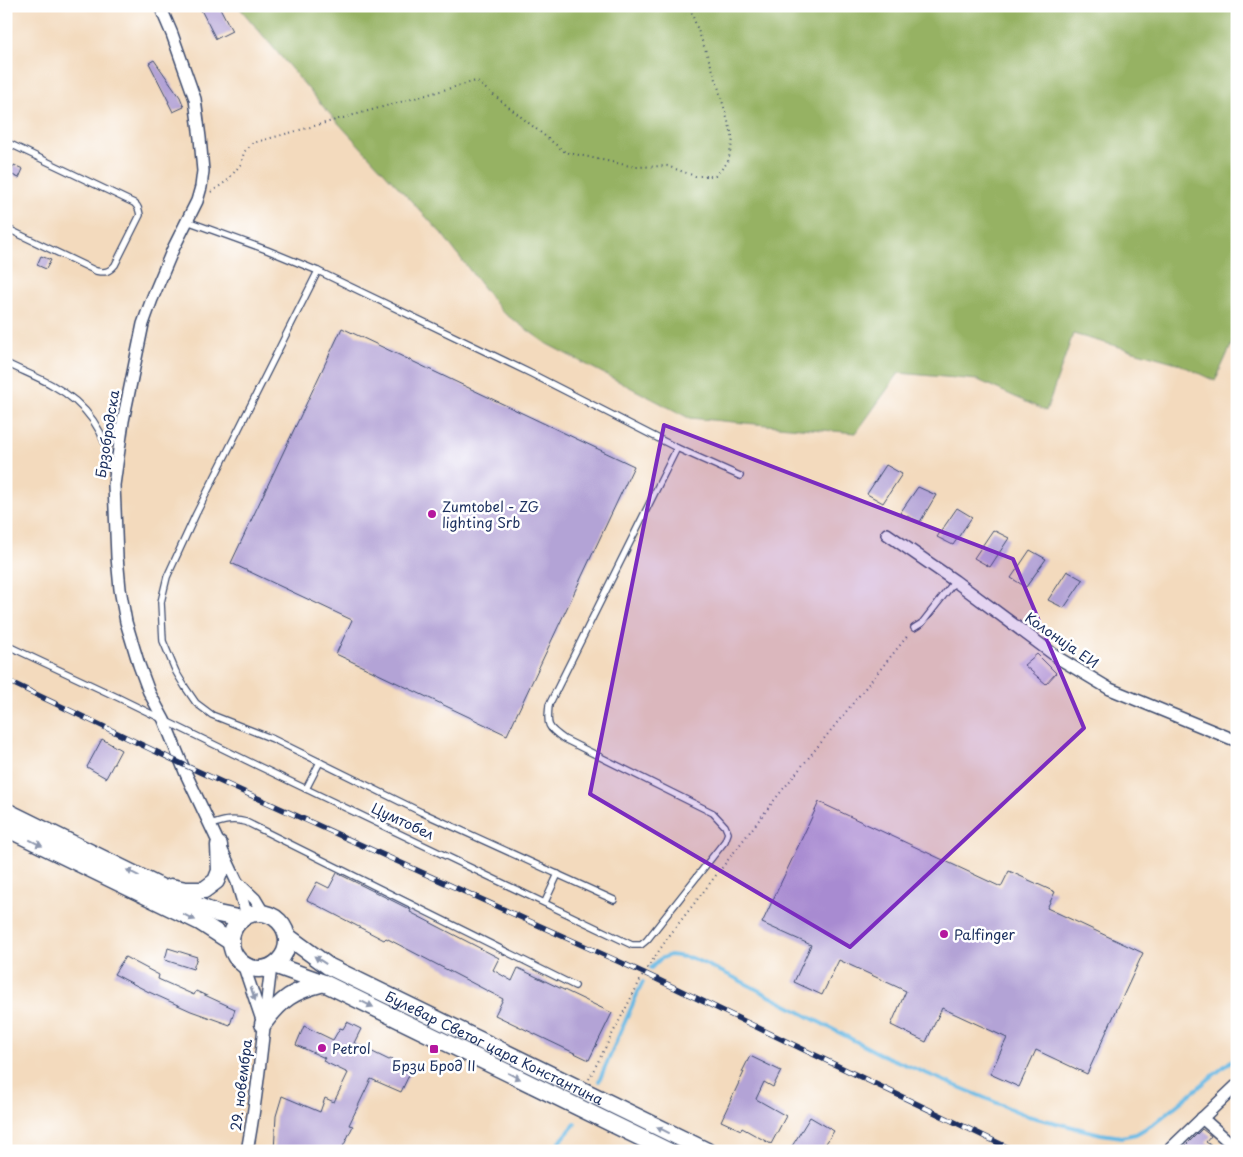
<svg xmlns="http://www.w3.org/2000/svg" width="1243" height="1157" viewBox="0 0 1243 1157" font-family="'Playpen Sans',sans-serif">
<style>
.forest{fill:#96b264;stroke:#587061}
.lines{fill:none;stroke-linecap:round;stroke-linejoin:round}
.stream{stroke:#69b9e4;stroke-width:4}
.building{fill:#b3a3d6}
.lane-casing{stroke:#3b496c;stroke-width:8}
.street-casing{stroke:#3b496c;stroke-width:14}
.secondary-casing{stroke:#3b496c;stroke-width:19}
.path{stroke:#3b496c;stroke-width:2;stroke-dasharray:1 4;stroke-linecap:butt}
.lane{stroke:#fff;stroke-width:5.5}
.street{stroke:#fff;stroke-width:11}
.secondary{stroke:#fff;stroke-width:16}
.rail-casing{stroke:#1b2f5e;stroke-width:5.5}
.rail{stroke:#fff;stroke-width:4;stroke-dasharray:11;stroke-linecap:butt}
.oneway{fill:#8d97ae}
.marked{fill:#7b2cbf;fill-opacity:0.2;stroke:#7b2cbf;stroke-width:4;stroke-linejoin:round}
.poi-dot{fill:#b5179e;stroke:#fff;stroke-width:2}
.labels{text-anchor:middle;dominant-baseline:central;stroke-width:5;stroke-linejoin:round;paint-order:stroke}
.street-label{font-size:14px;fill:#1b2f5e;stroke:#fff}
.poi-label{font-size:14px;fill:#1b2f5e;stroke:#fff;text-anchor:start}
</style>
<rect width="100%" height="100%" fill="#fff"/>
<filter id="ink" filterUnits="userSpaceOnUse"><feTurbulence type="fractalNoise" baseFrequency=".02" numOctaves="2"/><feDisplacementMap in="SourceGraphic" scale="10" xChannelSelector="R" yChannelSelector="G"/><feConvolveMatrix kernelMatrix="1 2 1 2 8 2 1 2 1" color-interpolation-filters="sRGB"/></filter>
<filter id="wash" filterUnits="userSpaceOnUse"><feTurbulence type="fractalNoise" baseFrequency=".0096" numOctaves="4" result="noise"/><feDisplacementMap in="SourceGraphic" scale="20" xChannelSelector="R" yChannelSelector="G"/><feGaussianBlur stdDeviation="1.12" result="paint"/><feColorMatrix in="noise" values="0 0 0 0 0 0 0 0 0 0 0 0 0 0 0 0 0 1.4 0 .05"/><feComposite in="paint" operator="in"/></filter>
<g filter="url(#wash)">
<rect width="100%" height="100%" fill="#f3dabd"/>
<polygon class="forest" points="238,6 1237,6 1237,337 1235,337 1215,381 1177,363 1073,334 1046,411 978,380 899,373 856,433 689,418 547,344 501,311 442,234 327,111"/>
<g class="lines">
<g class="stream">
<polyline points="651,968 660,959 670,955 692,958 733,977 880,1054 1028,1116 1101,1134 1122,1137 1136,1134 1155,1123 1237,1056"/>
<polyline points="599,1081 639,990 643,982"/>
<polyline points="552,1151 575,1124"/>
</g>
</g>
<g id="blocks">
<g class="building">
<polygon points="199,6 219,6 232,31 216,39"/>
<polygon points="154,60 180,97 184,107 173,112 168,102 169,102 149,63"/>
<polygon points="14,165 23,169 19,178 10,174"/>
<polygon points="41,256 51,260 46,269 37,265"/>
<polygon points="342,328 634,466 507,735 336,654 352,620 231,563"/>
<polygon points="886,465 902,474 883,503 867,494"/>
<polygon points="918,487 936,495 920,522 900,513"/>
<polygon points="957,508 972,517 953,545 937,537"/>
<polygon points="993,530 1009,538 990,567 974,558"/>
<polygon points="1030,550 1046,559 1026,587 1011,578"/>
<polygon points="1067,571 1083,580 1064,608 1048,600"/>
<polygon points="1037,654 1056,673 1046,684 1024,665"/>
<polygon points="102,739 121,750 106,778 87,767"/>
<polygon points="819,802 1001,887 1009,871 1055,892 1047,908 1143,953 1087,1074 1036,1050 1019,1087 990,1074 1007,1038 942,1008 926,1042 891,1025 906,991 839,960 822,995 794,982 811,945 762,923"/>
<polygon points="337,873 411,910 410,912 499,958 493,970 512,981 518,968 612,1013 589,1060 495,1015 503,999 386,938 384,940 307,900 317,882 329,888"/>
<polygon points="168,948 197,957 193,969 165,960"/>
<polygon points="125,957 159,975 158,979 194,995 196,991 235,1009 230,1025 191,1011 149,992 114,974"/>
<polygon points="347,1022 361,1029 354,1043 389,1060 390,1059 412,1069 401,1092 371,1079 349,1125 353,1126 341,1151 274,1151 276,1116 282,1096 320,1112 325,1098 334,1102 348,1073 323,1061 325,1058 296,1045 304,1026 333,1040 340,1028 343,1029"/>
<polygon points="750,1056 781,1071 773,1087 764,1082 756,1099 786,1116 771,1144 742,1128 741,1130 721,1121 744,1072 742,1072"/>
<polygon points="810,1117 834,1131 821,1151 789,1151"/>
<polygon points="1202,1129 1211,1136 1206,1142 1219,1151 1180,1151"/>
</g>
</g>
</g>
<g filter="url(#ink)">
<use href="#blocks" fill-opacity="0" stroke="#3b496c" stroke-width="1"/>
<g class="lines">
<g class="lane-casing">
<g id="lane">
<path d="M6 142 134 203C138 206 139 209 140 215L115 265C109 272 105 273 96 271L6 228"/>
<polyline points="187,221 267,250 318,271 532,374 677,448 740,476"/>
<polyline points="318,271 196,514 167,577 161,602 163,641 176,672 185,687 196,703 212,715 273,739 421,812 614,900"/>
<path d="M6 363C22 371 38 377 52 385 87 404 107 433 112 471"/>
<polyline points="914,628 922,623 955,581"/>
<path d="M6 645 119 698 256 765 632 945H641L647 940 725 841 728 833 725 826 713 813 564 739C547 727 547 726 549 705L677 448"/>
<polyline points="306,789 320,762"/>
<path d="M210 825C223 821 233 818 246 822L575 986"/>
<polyline points="545,902 558,874"/>
</g>
</g>
<g class="street-casing">
<g id="street">
<polyline points="160,6 172,34 195,99 200,138 203,171 201,187 197,201 173,249 152,299 143,324 123,421 114,485 117,557 120,589 126,622 139,665 149,692 164,720 186,774 237,882 247,916"/>
<polyline points="887,534 955,581 1060,659 1110,689 1237,741"/>
<polyline points="238,883 255,899 264,914"/>
<polyline points="243,964 262,1020"/>
<polyline points="1202,1118 1237,1149"/>
<path d="M247 1151C259 1090 263 1028 271 967"/>
<polyline points="1168,1151 1237,1085"/>
</g>
</g>
<g class="secondary-casing">
<g id="secondary">
<polyline points="6,811 203,908 218,914 242,919"/>
<polyline points="6,828 200,922 231,942"/>
<polyline points="171,887 186,890 204,890 216,881 220,871 219,845"/>
<circle cx="259" cy="941" r="28"/>
<path id="s1" d="M287 936 328 966 707 1151"/>
<polyline points="274,965 324,983 668,1151"/>
<path d="M263 1024C282 998 293 991 324 983"/>
</g>
</g>
<g class="path">
<polyline points="211,192 227,181 241,164 244,152 253,143 476,81 565,152 635,167 667,166 695,176 715,176 728,162 733,139 715,76 689,6"/>
<polyline points="589,1079 644,973 669,936 776,798 909,634"/>
</g>
<use href="#lane" class="lane"/>
<use href="#street" class="street"/>
<use href="#secondary" class="secondary"/>
<g class="rail-casing">
<polyline id="rail" points="6,680 182,764 644,973 1015,1151"/>
</g>
<use href="#rail" class="rail"/>
</g>
<defs><path id="oneway-solid" d="M-6-.8H1V-3.2L6.5 0L1 3.2V.8H-6Z" transform="scale(1.25)"/></defs>
<g class="oneway">
<use href="#oneway-solid" transform="translate(36 843) rotate(26)"/>
<use href="#oneway-solid" transform="translate(133 873) rotate(-154)"/>
<use href="#oneway-solid" transform="translate(189 917) rotate(26)"/>
<use href="#oneway-solid" transform="translate(320 960) rotate(-146)"/>
<use href="#oneway-solid" transform="translate(253 994) rotate(71)"/>
<use href="#oneway-solid" transform="translate(367 1004) rotate(26)"/>
<use href="#oneway-solid" transform="translate(514 1076) rotate(26)"/>
<use href="#oneway-solid" transform="translate(663 1130) rotate(-154)"/>
</g>
</g>
<path class="marked" d="M664 425 1013 559 1084 728 850 947 590 794Z"/>
<g class="poi-dot">
<circle cx="432" cy="514" r="5"/>
<circle cx="944" cy="934" r="5"/>
<circle cx="322" cy="1048" r="5"/>
<rect x="429" y="1044" width="10" height="10" rx="2.5"/>
</g>
<g class="labels">
<g class="street-label">
<text transform="translate(107 434) rotate(-81)">Брзобродска</text>
<text transform="translate(1062 640) rotate(35)">Колонија ЕИ</text>
<text transform="translate(403 821) rotate(25)">Цумтобел</text>
<text stroke="none"><textPath href="#s1" startOffset="236">Булевар Светог цара Константина</textPath></text>
<text transform="translate(241 1085) rotate(-83)">29. новембра</text>
</g>
<g class="poi-label">
<text x="442" y="506">Zumtobel - ZG<tspan x="442" dy="16">lighting Srb</tspan></text>
<text x="954" y="934">Palfinger</text>
<text x="332" y="1048">Petrol</text>
<text x="434" y="1065" text-anchor="middle">Брзи Брод II</text>
</g>
</g>
<rect width="1243" height="1157" fill="none" stroke="#fff" stroke-width="25"/>
</svg>
